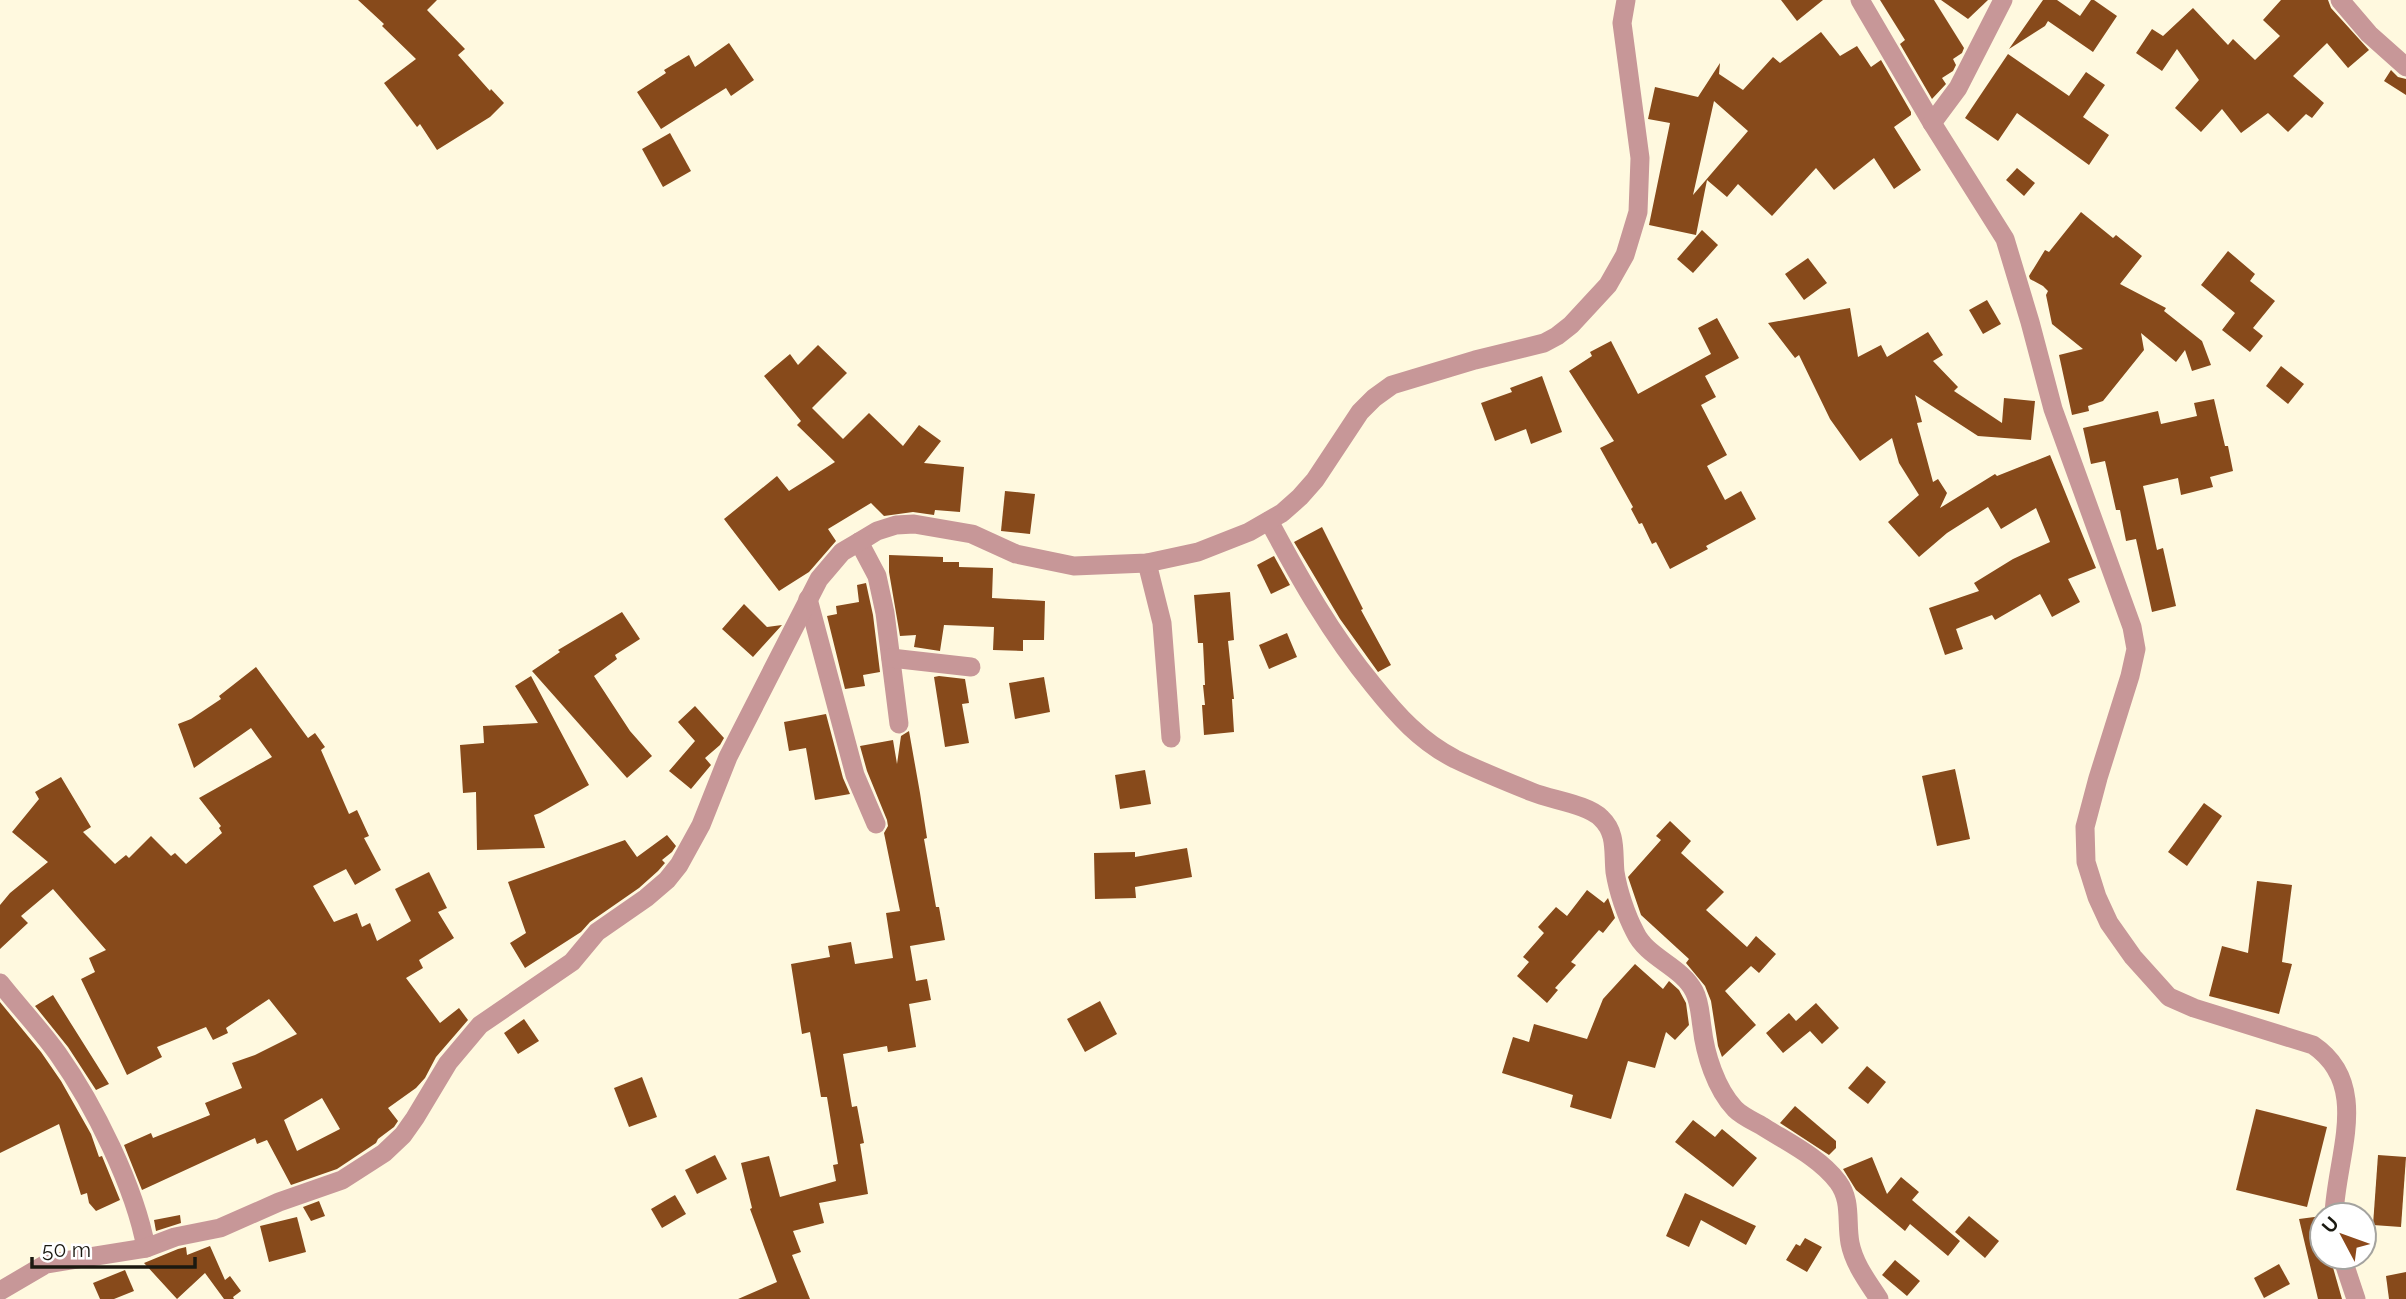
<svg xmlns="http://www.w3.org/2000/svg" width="2406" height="1299" viewBox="0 0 2406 1299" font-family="Raleway,sans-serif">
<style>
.building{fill:#874a1b;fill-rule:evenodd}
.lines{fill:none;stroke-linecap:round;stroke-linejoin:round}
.minor{stroke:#c79798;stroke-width:19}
</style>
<rect width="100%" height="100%" fill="#fff9df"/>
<g class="building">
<polygon points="358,0 437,0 427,10 465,49 458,55 490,91 491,89 504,103 490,117 437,150 420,124 417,127 384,83 416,59 382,26 384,24"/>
<polygon points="1781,0 1823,0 1797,21"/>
<polygon points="1880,0 1934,0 1964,48 1962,53 1953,59 1956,65 1953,71 1942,78 1946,84 1932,99 1900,44 1905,40"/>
<polygon points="1941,0 1988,0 1968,19"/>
<polygon points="2043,0 2057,0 2080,16 2091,0 2094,0 2117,16 2093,52 2048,21 2045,26 2009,49"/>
<polygon points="2281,0 2328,0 2331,8 2369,50 2348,68 2327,43 2293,76 2324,103 2312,118 2306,114 2288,132 2268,113 2241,133 2222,109 2201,132 2175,108 2199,80 2177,49 2162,71 2136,53 2152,29 2163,36 2193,8 2228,45 2233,39 2255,60 2280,36 2263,20"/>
<path d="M1821 32 1840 56 1857 46 1871 67 1881 60 1911 112V115L1894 127 1921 170 1894 189 1874 158 1834 190 1816 168 1772 216 1738 184 1727 197 1707 180 1696 235 1649 225 1670 123 1648 119 1655 87 1698 97 1720 63 1719 74 1743 90 1773 57 1780 63ZM1714 101 1748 131 1693 195Z"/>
<polygon points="729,43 754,80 731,96 726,88 661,129 637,92 666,73 664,70 689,55 695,67"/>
<polygon points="2008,54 2069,96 2086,72 2105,85 2083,117 2109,135 2089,165 2017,113 1998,141 1965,118"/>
<polygon points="2391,70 2398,77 2406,79 2406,95 2384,81"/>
<polygon points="670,133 691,171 663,187 642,149"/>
<polygon points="2017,168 2035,183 2024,196 2006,180"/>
<polygon points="2081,212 2113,238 2116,235 2142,256 2120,284 2166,308 2164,311 2202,341 2211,365 2192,371 2185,350 2176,362 2141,333 2144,350 2103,401 2088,406 2089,411 2072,415 2059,355 2083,349 2052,324 2046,295 2048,291 2043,286 2030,279 2029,276 2045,250 2049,252"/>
<polygon points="1702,230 1718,245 1693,273 1677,259"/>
<polygon points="2228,251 2255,274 2250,281 2275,301 2253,328 2263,336 2250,352 2222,330 2235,313 2201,285"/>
<polygon points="1808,258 1827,283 1804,300 1785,274"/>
<polygon points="1987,300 2001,324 1983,334 1969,310"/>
<polygon points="1850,308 1858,357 1881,345 1887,357 1928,332 1943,355 1933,361 1958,387 1954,391 2002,423 2004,398 2035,401 2031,440 1978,436 1915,395 1922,422 1917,423 1933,482 1938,479 1947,493 1940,508 1995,474 1997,476 2050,455 2096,568 2068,579 2080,602 2052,617 2040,594 1995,620 1992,615 1956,629 1963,649 1945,655 1929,608 1979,591 1974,583 2013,559 2050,542 2036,508 2001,529 1988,507 1947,533 1919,557 1888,522 1919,495 1899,463 1892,438 1860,461 1830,419 1799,355 1795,358 1768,323"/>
<polygon points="1717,318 1739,358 1705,376 1716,397 1701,405 1727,455 1707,466 1725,500 1741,491 1756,519 1706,546 1708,549 1670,569 1656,542 1652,544 1642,523 1639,524 1631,509 1633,507 1600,448 1614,441 1569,371 1592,356 1590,352 1611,341 1638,394 1711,354 1698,328"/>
<polygon points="818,345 847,373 812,408 843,439 869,413 903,446 919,425 941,441 924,463 964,467 960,512 935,510 934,515 913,512 884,516 871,503 828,529 836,541 809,572 779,591 724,519 777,476 789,491 835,462 797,425 801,421 764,376 790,354 798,365"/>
<polygon points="2281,366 2304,384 2288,404 2266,386"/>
<polygon points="1542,376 1562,432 1531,444 1526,429 1495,441 1481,403 1512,392 1510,388"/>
<polygon points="2214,399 2225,446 2228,446 2233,471 2210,477 2213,487 2181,495 2178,478 2143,486 2157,550 2163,548 2176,606 2152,612 2136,539 2126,541 2120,510 2116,510 2105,461 2091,464 2083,428 2158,411 2161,424 2197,416 2194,403"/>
<polygon points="1005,491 1035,494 1030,534 1001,531"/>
<polygon points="1322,527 1363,609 1361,610 1391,665 1378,672 1340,619 1294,542"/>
<polygon points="889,555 943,557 943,562 959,562 959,567 993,568 992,598 1045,601 1044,640 1023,640 1023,651 993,650 994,627 944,625 940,651 914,647 916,635 900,636 889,572"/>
<polygon points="1274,556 1290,585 1271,594 1257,565"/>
<polygon points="866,583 873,615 880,672 863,675 865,686 845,689 827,616 837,614 836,606 859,602 857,585"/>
<polygon points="1230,592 1234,640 1228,641 1234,699 1232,699 1234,732 1204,735 1202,705 1205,705 1203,685 1205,685 1203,643 1198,643 1194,595"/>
<polygon points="744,604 767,627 782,625 753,657 722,629"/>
<polygon points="622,612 640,639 615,655 617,659 594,676 630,731 652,756 627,778 532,671 560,652 558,650"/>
<polygon points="1287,633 1297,657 1269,669 1259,645"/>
<path d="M256 667 308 738 315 733 325 747 321 750 349 814 357 810 369 836 364 838 381 870 355 885 346 869 313 886 334 922 357 913 362 927 370 923 377 941 411 921 395 889 429 872 447 908 438 912 454 938 419 960 423 968 406 978 440 1023 459 1008 468 1020 436 1057 425 1078 416 1088 388 1108 398 1121 394 1127 378 1139 376 1143 337 1169 291 1185 267 1140 257 1144 255 1138 142 1190 124 1145 151 1133 153 1138 210 1115 205 1103 242 1088 232 1063 255 1055 297 1034 269 999 226 1028 228 1033 213 1040 206 1027 157 1047 162 1057 127 1075 81 979 95 972 89 958 106 950 53 889 21 916 28 923 0 949V905L10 893 48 862 12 832 39 799 35 792 61 777 91 827 83 832 115 864 126 855 129 858 151 836 171 856 175 853 186 864 222 833 219 828 221 826 199 798 272 757 251 728 194 768 178 724 191 719 221 699 219 696ZM322 1098 340 1129 297 1151 284 1120Z"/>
<polygon points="531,676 589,785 540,813 534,815 545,848 477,850 476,792 463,793 460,745 484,743 483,726 538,723 515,686"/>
<polygon points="939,676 965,679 969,703 962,704 969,743 945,747 934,677"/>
<polygon points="1044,677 1050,712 1015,719 1009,683"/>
<polygon points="695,706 724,738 720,745 705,758 711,765 691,789 669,771 695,741 678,722"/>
<polygon points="826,714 843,778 850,794 815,800 806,748 789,751 784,722"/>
<polygon points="909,731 920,793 927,838 924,839 936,907 939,907 945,940 910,946 916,981 927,979 931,1000 909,1004 916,1047 888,1052 887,1046 843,1054 852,1107 857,1106 864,1143 860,1144 868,1194 819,1203 824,1223 793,1231 801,1252 792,1255 810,1299 738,1299 777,1282 750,1209 752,1208 741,1163 769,1156 780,1197 836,1181 833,1165 838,1164 827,1097 821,1097 810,1032 802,1034 791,964 830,957 828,946 851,942 855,964 893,958 886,913 900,911 884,833 888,826 887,820 867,771 860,746 893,740 897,764 901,736"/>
<polygon points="1955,769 1970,839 1937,846 1922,776"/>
<polygon points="1145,770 1151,804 1120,809 1115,775"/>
<polygon points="2204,803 2222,816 2187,866 2168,852"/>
<polygon points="1670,821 1691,841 1681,853 1724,892 1706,910 1747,947 1756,936 1776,954 1759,973 1751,966 1725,991 1756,1025 1722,1057 1718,1046 1711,1001 1705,986 1686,963 1689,959 1641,915 1628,877 1661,840 1656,836"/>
<polygon points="667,835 676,846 672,852 662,860 665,863 658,871 639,888 590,922 581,932 525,968 510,943 526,933 508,882 625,840 637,857"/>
<polygon points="1187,848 1192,877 1135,887 1136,898 1095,899 1094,853 1135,852 1135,857"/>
<polygon points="2257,881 2292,885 2282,962 2292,964 2279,1014 2209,996 2222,946 2248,953"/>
<polygon points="1587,890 1604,903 1608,898 1615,918 1603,933 1599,930 1571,962 1576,965 1555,988 1558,990 1547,1003 1517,976 1529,962 1523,957 1544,933 1538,927 1556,907 1567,916"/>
<polygon points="1635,964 1663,989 1669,981 1679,990 1686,1003 1689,1025 1675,1040 1666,1032 1655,1068 1628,1061 1611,1119 1570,1107 1573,1095 1502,1073 1513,1037 1529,1042 1534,1024 1587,1039 1603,999"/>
<polygon points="53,995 109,1084 96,1090 68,1047 35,1006"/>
<polygon points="1100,1001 1117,1034 1085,1052 1067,1019"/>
<polygon points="0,1002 41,1052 61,1081 91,1134 99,1157 102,1156 120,1200 96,1211 89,1203 87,1193 81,1195 59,1124 0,1153"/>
<polygon points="1816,1003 1839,1028 1822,1044 1810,1031 1783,1053 1766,1033 1789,1013 1796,1021"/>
<polygon points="524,1019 539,1041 518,1054 504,1033"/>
<polygon points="1867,1066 1886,1082 1868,1104 1848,1088"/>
<polygon points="642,1077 657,1117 629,1127 614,1088"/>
<polygon points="1795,1106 1836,1141 1836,1148 1829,1155 1780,1123"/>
<polygon points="2256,1109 2327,1127 2307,1207 2236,1190"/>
<polygon points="1693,1120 1715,1137 1722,1129 1757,1158 1733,1187 1675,1142"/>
<polygon points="715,1155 727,1179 697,1194 685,1170"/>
<polygon points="2378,1155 2406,1157 2401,1227 2373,1225"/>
<polygon points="1872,1157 1887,1194 1901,1177 1919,1192 1912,1200 1960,1241 1948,1256 1910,1224 1905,1231 1856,1190 1843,1169"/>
<polygon points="1685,1193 1756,1226 1746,1245 1701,1220 1689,1247 1666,1236"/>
<polygon points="675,1195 686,1214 662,1228 651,1209"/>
<polygon points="319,1201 325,1216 311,1221 303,1207"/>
<polygon points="180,1215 181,1223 156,1231 154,1220"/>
<polygon points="1969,1216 1999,1241 1985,1258 1955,1232"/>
<polygon points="2322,1216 2322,1257 2330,1257 2342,1299 2318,1299 2299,1219"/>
<polygon points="297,1217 306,1252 269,1262 260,1226"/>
<polygon points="1805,1238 1822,1247 1807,1272 1786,1260 1796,1244 1800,1246"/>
<polygon points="210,1246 225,1280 230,1276 241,1291 233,1297 234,1299 224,1299 205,1273 177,1299 144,1263 178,1249 186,1247 187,1255"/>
<polygon points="1895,1260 1920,1281 1907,1296 1882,1275"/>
<polygon points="2279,1264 2290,1284 2264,1298 2254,1278"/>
<polygon points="125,1270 134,1291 114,1299 100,1299 93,1283"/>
<polygon points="2406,1272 2406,1299 2389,1299 2386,1276"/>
</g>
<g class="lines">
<g class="minor">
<path d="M1860 0 1932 123 2005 239 2030 322 2053 409 2132 627 2136 649 2130 676 2098 778 2085 827 2086 862 2097 897 2109 923 2133 957 2169 997 2194 1008 2313 1045C2372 1085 2336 1156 2334 1215"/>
<polyline points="2340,0 2369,34 2406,67"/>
<polyline points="1932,123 1958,88 2003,0"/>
<path d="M1269 521C1300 579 1331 634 1373 685 1397 715 1420 741 1455 759 1480 771 1507 782 1532 792 1551 800 1587 804 1601 818 1617 833 1613 852 1615 872 1618 891 1626 915 1635 932 1647 958 1681 966 1694 991 1700 1002 1700 1015 1702 1027 1705 1054 1716 1089 1735 1109 1742 1116 1753 1121 1762 1126 1787 1142 1819 1157 1838 1182 1852 1201 1846 1221 1850 1243 1854 1264 1868 1282 1879 1299"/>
<polyline points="859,542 877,576 885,613 899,724"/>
<polyline points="1147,563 1162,623 1171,738"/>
<polyline points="808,599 855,775 876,824"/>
<polyline points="891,658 971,667"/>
<path d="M0 983C19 1007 40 1029 58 1054 94 1105 135 1187 146 1248"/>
<polyline points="2342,1257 2356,1299"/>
<polyline points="0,1291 46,1264 146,1248 175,1237 220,1228 279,1202 342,1180 384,1153 403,1135 415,1118 448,1063 480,1025 572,962 597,932 646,898 667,880 679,865 701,825 728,757 819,579 842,552 859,542 877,531 896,525 914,524 972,534 1016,554 1074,566 1147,563 1198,552 1249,532 1282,513 1300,497 1315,480 1360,412 1374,398 1392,385 1475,360 1544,343 1557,336 1571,325 1608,285 1625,255 1638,212 1640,158 1622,23 1626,0"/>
</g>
</g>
<g transform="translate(2343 1236) rotate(311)"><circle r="33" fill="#ffffff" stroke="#a4a39f" stroke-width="2"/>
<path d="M0-5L12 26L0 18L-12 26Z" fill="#8c491b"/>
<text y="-10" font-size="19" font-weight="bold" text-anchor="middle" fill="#1b1910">U</text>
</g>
<path d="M32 1257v10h163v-10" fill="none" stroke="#1b1910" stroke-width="3.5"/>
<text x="42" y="1257" font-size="21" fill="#1b1910" stroke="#ffffff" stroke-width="5" paint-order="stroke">50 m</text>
</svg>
